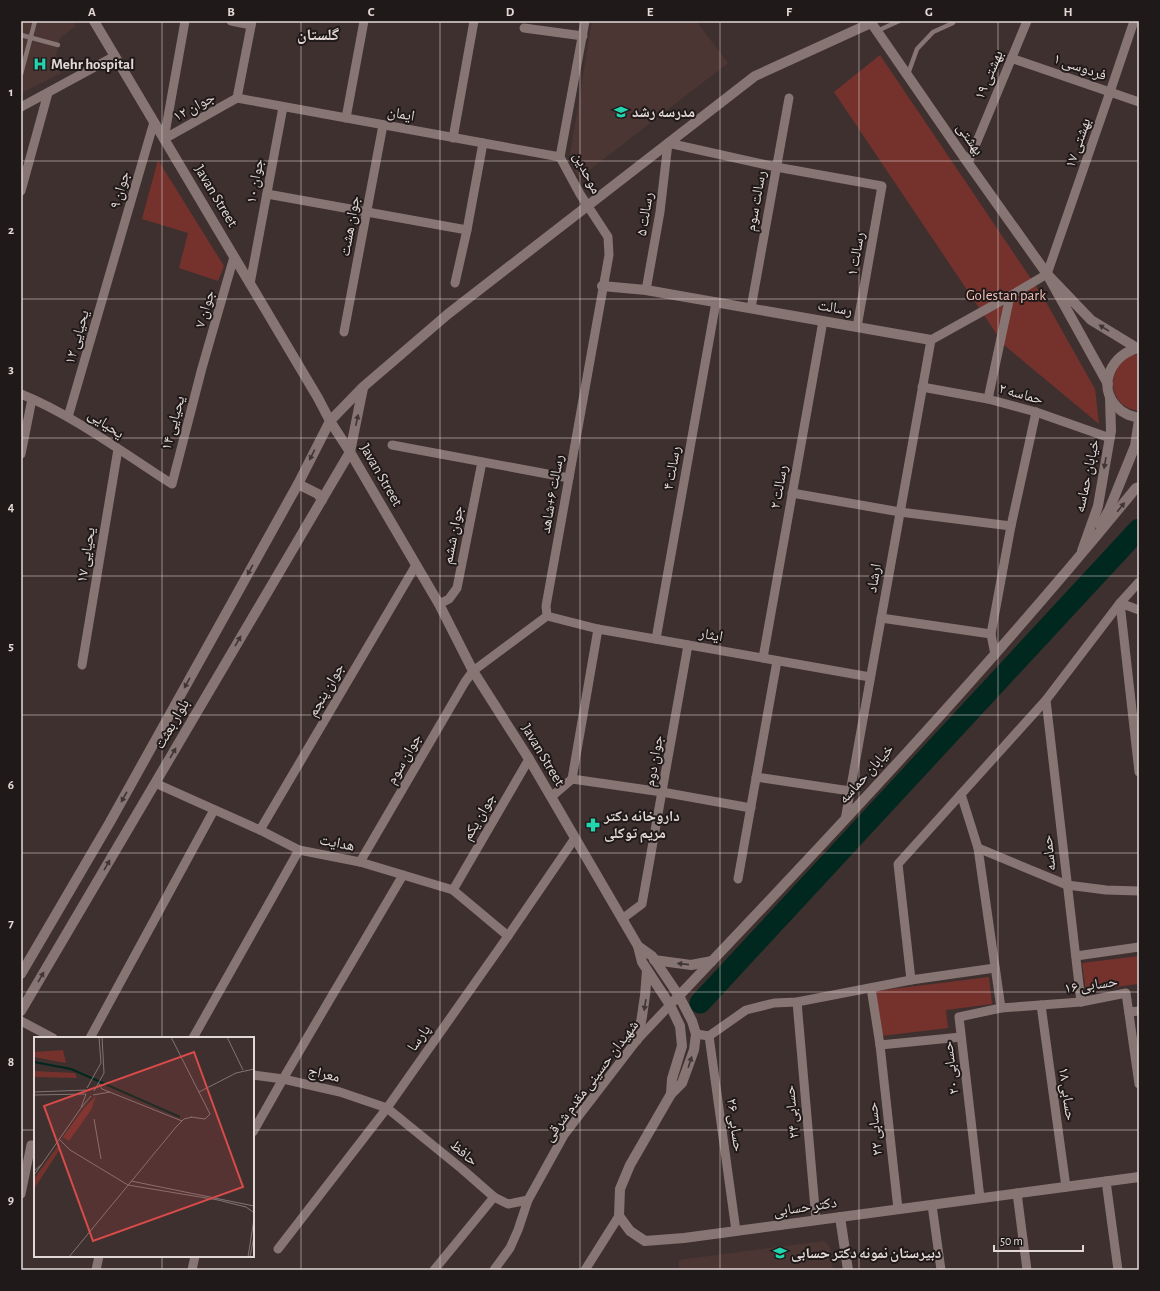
<svg xmlns="http://www.w3.org/2000/svg" width="1160" height="1291" viewBox="0 0 1160 1291" font-family="'Alegreya Sans','Noto Naskh Arabic',sans-serif">
<style>
.built{fill:#4c3634}
.green{fill:#75322d}
.lines{fill:none;stroke-linecap:round;stroke-linejoin:round}
.river{stroke:#01281f;stroke-width:21}
.lane{stroke:#867573;stroke-width:4.5}
.street{stroke:#867573;stroke-width:9}
.secondary{stroke:#867573;stroke-width:10}
.oneway{fill:#3f3534}
.grid{fill:none;stroke:#e2d9d7;stroke-width:1;stroke-opacity:0.55}
.labels{text-anchor:middle;dominant-baseline:central;stroke-width:4;stroke-linejoin:round;paint-order:stroke}
.poi-label{font-size:15px;font-weight:bold;fill:#e2d9d7;stroke:#201919;text-anchor:start}
.street-label{font-size:15px;fill:#e2d9d7;stroke:#201919}
.park-label{font-size:15px;fill:#f4c2bb;stroke:#201919}
.neighbourhood-label{font-size:16px;font-weight:bold;fill:#e2d9d7;stroke:#201919}
.inset-river{fill:none;stroke:#01281f;stroke-width:2}
.inset-road{fill:none;stroke:#807472;stroke-width:1}
.view{fill:#d84b4b;fill-opacity:0.15;stroke:#d84b4b;stroke-width:2}
.inset-edge{fill:none;stroke:#e2d9d7;stroke-width:2}
.neatline{fill:none;stroke:#e2d9d7;stroke-width:1.5}
.grid-label{font-size:13px;text-anchor:middle;font-weight:bold;fill:#e2d9d7}
</style>
<rect width="100%" height="100%" fill="#3e302e"/>
<g class="built">
<polygon points="21,21 73,21 76,26 60,38 56,55 61,73 21,93"/>
<polygon points="592,21 696,21 728,63 579,178 569,161"/>
<polygon points="824,1241 830,1247 833,1270 679,1270 679,1260"/>
</g>
<g class="green">
<polygon points="880,55 1042,295 1095,389 1099,424 1004,345 834,92"/>
<polygon points="158,160 224,266 218,281 179,268 188,233 142,219"/>
<path d="M1139 354V411C1133 410 1127 408 1122 404 1107 390 1112 365 1130 356 1132 355 1136 355 1139 354Z"/>
<polygon points="1139,956 1139,993 1138,984 1086,991 1082,963"/>
<polygon points="989,977 992,1004 946,1010 948,1028 881,1036 876,991"/>
</g>
<g class="lines">
<polyline class="river" points="700,1003 1139,529"/>
<g class="lane">
<polyline points="877,31 899,21"/>
<polyline points="21,35 58,45"/>
<polyline points="21,74 35,21"/>
<polyline points="908,74 917,49 933,32 953,23 952,21"/>
</g>
<g class="street">
<polyline points="231,21 251,25"/>
<polyline points="524,28 583,36"/>
<polyline points="1011,58 1139,102"/>
<polyline points="237,98 560,157"/>
<polyline points="237,98 252,21"/>
<polyline points="21,107 115,56"/>
<polyline points="346,118 364,21"/>
<polyline points="453,138 474,21"/>
<polyline points="164,139 185,21"/>
<polyline points="164,139 237,98"/>
<polyline points="968,163 1027,21"/>
<polyline points="21,191 48,93"/>
<polyline points="267,194 467,230"/>
<polyline points="455,283 467,230 483,143"/>
<polyline points="250,284 283,107"/>
<polyline points="646,290 660,212 668,143 776,167 882,186 857,327"/>
<polyline points="751,308 789,98"/>
<polyline points="344,332 383,125"/>
<polyline points="922,387 988,399 1036,412 1110,438"/>
<path d="M21 394C75 416 123 453 172 484L202 368 234 257"/>
<polyline points="988,399 1010,296"/>
<polyline points="68,417 154,122"/>
<polyline points="392,445 569,478"/>
<polyline points="21,454 32,399"/>
<polyline points="792,493 900,512 1011,526"/>
<polyline points="439,604 449,599 457,588 482,462"/>
<polyline points="1139,610 1120,603 1139,772"/>
<polyline points="547,616 598,629 870,677"/>
<polyline points="881,618 991,634"/>
<polyline points="656,639 716,302"/>
<polyline points="995,655 991,634 1011,526 1036,412"/>
<polyline points="763,658 823,321"/>
<polyline points="82,665 118,449"/>
<polyline points="1046,700 1081,1002"/>
<polyline points="756,777 850,791"/>
<polyline points="572,779 662,792 751,808"/>
<polyline points="572,779 598,629"/>
<polyline points="155,783 260,830 299,850 360,862 453,890 508,936"/>
<polyline points="961,794 978,848 1067,885 1106,890 1139,891"/>
<polyline points="551,797 572,779"/>
<polyline points="845,820 931,340 1010,296 1047,274 1110,92 1134,21"/>
<polyline points="260,830 416,565"/>
<polyline points="978,848 1001,1008"/>
<polyline points="360,862 465,682 473,671 547,616 546,606 609,255 608,237 580,194 560,157 585,21"/>
<polyline points="738,879 777,661"/>
<polyline points="453,890 529,759"/>
<polyline points="622,919 642,904 688,645"/>
<polyline points="1076,956 1139,947"/>
<polyline points="911,980 898,864 1046,700 1120,603 1139,582"/>
<polyline points="871,988 880,1045 898,1209"/>
<polyline points="797,1002 816,1220"/>
<polyline points="1041,1005 1066,1187"/>
<polyline points="1129,1012 1139,1011"/>
<polyline points="21,1021 53,1038"/>
<polyline points="696,1034 709,1036 736,1231"/>
<polyline points="709,1036 746,1010 774,1003 797,1002 911,980 995,968"/>
<polyline points="90,1038 214,810"/>
<polyline points="193,1038 299,850"/>
<polyline points="880,1045 961,1037"/>
<polyline points="253,1075 283,1079 340,1092 387,1108 462,1169 494,1197 508,1204 528,1200"/>
<polyline points="253,1132 283,1079 403,875"/>
<polyline points="1106,1181 1118,1270"/>
<polyline points="1017,1193 1027,1270"/>
<polyline points="21,1194 31,1145 35,1145"/>
<polyline points="980,1198 959,1017 1001,1008 1081,1002 1126,993 1139,1084"/>
<polyline points="932,1205 941,1270"/>
<polyline points="278,1249 387,1108 508,936 575,838"/>
<polyline points="96,1270 99,1256"/>
<polyline points="192,1270 195,1256"/>
<polyline points="434,1270 494,1197"/>
<polyline points="494,1270 510,1248 518,1230 528,1200 564,1135 637,1040 670,1005"/>
<polyline points="585,1270 619,1216"/>
</g>
<g class="secondary">
<polyline points="94,21 318,398 330,421 350,452 439,604 473,671 529,759 638,946 642,962 670,1005 680,1026 682,1046 672,1079 671,1094"/>
<polyline points="870,21 968,163 1047,274"/>
<polyline points="602,286 646,290 931,340"/>
<path d="M1139 348C1112 353 1096 386 1117 407 1123 414 1131 416 1139 418"/>
<polyline points="1108,384 1047,274 1091,320 1137,348"/>
<polyline points="298,484 318,494 322,500"/>
<polyline points="1100,525 1109,510 1135,446 1139,420"/>
<polyline points="1082,551 1098,506 1111,431 1110,397"/>
<polyline points="638,946 652,956 679,996 692,1021 696,1034 694,1050 682,1083 671,1094 630,1165 620,1189 619,1216 630,1231 645,1241 684,1238 1139,1177"/>
<polyline points="654,960 691,965 712,961"/>
<polyline points="21,974 110,822 298,484 330,421 363,387 448,314 755,76 871,23"/>
<path d="M675 1000C833 834 991 666 1136 488L1139 487"/>
<polyline points="21,1011 350,452 363,388"/>
<path d="M637 1040C643 1016 646 995 647 970"/>
<polyline points="840,1217 848,1270"/>
</g>
</g>
<defs><path id="oneway-solid" d="M-6-.8H1V-3.2L6.5 0L1 3.2V.8H-6Z"/></defs>
<g class="oneway">
<use href="#oneway-solid" transform="translate(1104 328) rotate(-148)"/>
<use href="#oneway-solid" transform="translate(357 420) rotate(-78)"/>
<use href="#oneway-solid" transform="translate(312 455) rotate(117)"/>
<use href="#oneway-solid" transform="translate(1105 463) rotate(100)"/>
<use href="#oneway-solid" transform="translate(1121 507) rotate(-51)"/>
<use href="#oneway-solid" transform="translate(250 570) rotate(119)"/>
<use href="#oneway-solid" transform="translate(238 641) rotate(-60)"/>
<use href="#oneway-solid" transform="translate(187 683) rotate(119)"/>
<use href="#oneway-solid" transform="translate(173 753) rotate(-60)"/>
<use href="#oneway-solid" transform="translate(124 797) rotate(119)"/>
<use href="#oneway-solid" transform="translate(107 865) rotate(-60)"/>
<use href="#oneway-solid" transform="translate(683 964) rotate(-174)"/>
<use href="#oneway-solid" transform="translate(41 977) rotate(-60)"/>
<use href="#oneway-solid" transform="translate(645 1005) rotate(99)"/>
<use href="#oneway-solid" transform="translate(690 1062) rotate(-72)"/>
</g>
<path class="grid" d="M162 21V1038M301 21V1270M440 21V1270M580 21V1270M720 21V1270M859 21V1270M998 21V1270M21 161H1139M21 299H1139M21 438H1139M21 576H1139M21 715H1139M21 853H1139M21 992H1139M21 1130H35M253 1130H1139M162 1256V1270"/>
<defs>
<g id="hospital-bare" transform="scale(1.08)"><path d="M-5-5h3v3.5h4V-5h3V5h-3V1.5h-4V5h-3Z" fill="#23d5af" stroke="#201919" stroke-width="2.5" paint-order="stroke"/></g>
<g id="school-bare" transform="scale(1.08)"><path d="M0-5L7-2L0 1L-7-2ZM-4 1L0 2.5L4 1V4Q0 6-4 4Z" fill="#23d5af" stroke="#201919" stroke-width="2.5" paint-order="stroke"/></g>
<g id="pharmacy-bare" transform="scale(1.08)"><path d="M-2-6h4v4h4v4h-4v4h-4v-4h-4v-4h4Z" fill="#23d5af" stroke="#201919" stroke-width="2.5" paint-order="stroke"/></g>
</defs>
<g fill-rule="evenodd">
<use href="#hospital-bare" x="40" y="64"/>
<use href="#school-bare" x="621" y="112"/>
<use href="#pharmacy-bare" x="593" y="825"/>
<use href="#school-bare" x="780" y="1253"/>
</g>
<g class="labels">
<g class="poi-label">
<text x="51" y="64">Mehr hospital</text>
<text x="632" y="112">مدرسه رشد</text>
<text x="604" y="816">داروخانه دکتر<tspan x="604" dy="17">مریم توکلی</tspan></text>
<text x="791" y="1253">دبیرستان نمونه دکتر حسابی</text>
</g>
<g class="street-label">
<text transform="translate(1080 67) rotate(19)">فردوسی ۱</text>
<text transform="translate(989 75) rotate(-67)">بهشتی ۱۹</text>
<text transform="translate(194 107) rotate(-29)">جوان ۱۲</text>
<text transform="translate(401 114) rotate(10)">ایمان</text>
<text transform="translate(970 139) rotate(55)">بهشتی</text>
<text transform="translate(1078 143) rotate(-71)">بهشتی ۱۷</text>
<text transform="translate(587 173) rotate(63)">موحدین</text>
<text transform="translate(255 181) rotate(-80)">جوان ۱۰</text>
<text transform="translate(120 190) rotate(-74)">جوان ۹</text>
<text transform="translate(216 196) rotate(59)">Javan Street</text>
<text transform="translate(756 201) rotate(-80)">رسالت سوم</text>
<text transform="translate(645 214) rotate(-81)">رسالت ۵</text>
<text transform="translate(350 226) rotate(-80)">جوان هشت</text>
<text transform="translate(856 254) rotate(-80)">رسالت ۱</text>
<text transform="translate(835 308) rotate(10)">رسالت</text>
<text transform="translate(205 309) rotate(-74)">جوان ۷</text>
<text transform="translate(77 337) rotate(-74)">یحیایی ۱۲</text>
<text transform="translate(1021 394) rotate(15)">حماسه ۲</text>
<text transform="translate(173 423) rotate(-75)">یحیایی ۱۴</text>
<text transform="translate(106 424) rotate(34)">یحیایی</text>
<text transform="translate(672 468) rotate(-80)">رسالت ۴</text>
<text transform="translate(381 475) rotate(60)">Javan Street</text>
<text transform="translate(1087 476) rotate(-78)">خیابان حماسه</text>
<text transform="translate(779 487) rotate(-80)">رسالت ۲</text>
<text transform="translate(552 494) rotate(-80)">رسالت ۶+شاهد</text>
<text transform="translate(453 535) rotate(-79)">جوان ششم</text>
<text transform="translate(86 555) rotate(-81)">یحیایی ۱۷</text>
<text transform="translate(874 578) rotate(-80)">ارشاد</text>
<text transform="translate(711 635) rotate(10)">ایثار</text>
<text transform="translate(326 690) rotate(-60)">جوان پنجم</text>
<text transform="translate(172 724) rotate(-60)">بلوار بعثت</text>
<text transform="translate(543 755) rotate(59)">Javan Street</text>
<text transform="translate(404 759) rotate(-60)">جوان سوم</text>
<text transform="translate(654 761) rotate(-80)">جوان دوم</text>
<text transform="translate(866 774) rotate(-48)">خیابان حماسه</text>
<text transform="translate(479 817) rotate(-60)">جوان یکم</text>
<text transform="translate(337 843) rotate(11)">هدایت</text>
<text transform="translate(1049 853) rotate(-97)">حماسه</text>
<text transform="translate(1091 985) rotate(-8)">حسابی ۱۶</text>
<text transform="translate(419 1038) rotate(-55)">پارسا</text>
<text transform="translate(951 1068) rotate(-97)">حسابی ۲۰</text>
<text transform="translate(324 1074) rotate(13)">معراج</text>
<text transform="translate(591 1081) rotate(-53)">شهیدان حسینی مقدم شرقی</text>
<text transform="translate(1067 1094) rotate(82)">حسابی ۱۸</text>
<text transform="translate(792 1112) rotate(-95)">حسابی ۲۴</text>
<text transform="translate(735 1125) rotate(82)">حسابی ۲۶</text>
<text transform="translate(875 1129) rotate(-96)">حسابی ۲۲</text>
<text transform="translate(464 1153) rotate(40)">حافظ</text>
<text transform="translate(805 1207) rotate(-8)">دکتر حسابی</text>
</g>
<g class="park-label">
<text x="1006" y="295">Golestan park</text>
</g>
<g class="neighbourhood-label">
<text x="318" y="35">گلستان</text>
</g>
</g>
<g transform="translate(34 1037)">
<rect width="220" height="220" fill="#3e302e"/>
<path d="M29 13 32 26 0 20V15ZM0 34 41 36 43 41 0 40ZM62 59 57 73 35 104 29 100 50 71ZM23 110 26 112 0 152V142Z" fill="#75322d"/>
<path class="inset-river" d="M0 25 37 32 146 80"/>
<path class="inset-road" d="M137 0 176 77 171 82 157 80M193 0 209 33M65 47 68 52 148 84M53 51 67 26 65 0M60 54 70 36 68 0M0 55 52 53M165 55 202 36 220 32M52 57 47 71 57 59M0 58 52 57M59 58 76 55M60 82 67 122M25 102 36 113 94 148M8 127 47 71M0 134 8 127 0 138M97 144 220 169M94 148 184 163 212 170 219 175M35 220 142 90 150 82 158 80M214 220 220 182M216 220 220 199"/>
<path class="view" d="M160 15 209 150 59 204 10 69Z"/>
<rect width="220" height="220" class="inset-edge"/>
</g>
<rect width="1160" height="1291" fill="none" stroke="#201919" stroke-width="44"/>
<path d="M994 1245v6h89v-6" fill="none" stroke="#e2d9d7" stroke-width="2"/>
<text x="1000" y="1245" font-size="12" fill="#e2d9d7" stroke="#201919" stroke-width="3" paint-order="stroke">50 m</text>
<rect x="22" y="22" width="1116" height="1247" class="neatline"/>
<g class="grid-label">
<text x="92" y="16">A</text>
<text x="231" y="16">B</text>
<text x="371" y="16">C</text>
<text x="510" y="16">D</text>
<text x="650" y="16">E</text>
<text x="789" y="16">F</text>
<text x="929" y="16">G</text>
<text x="1068" y="16">H</text>
<text x="11" y="96">1</text>
<text x="11" y="234">2</text>
<text x="11" y="373">3</text>
<text x="11" y="511">4</text>
<text x="11" y="650">5</text>
<text x="11" y="789">6</text>
<text x="11" y="927">7</text>
<text x="11" y="1066">8</text>
<text x="11" y="1204">9</text>
</g>
</svg>
